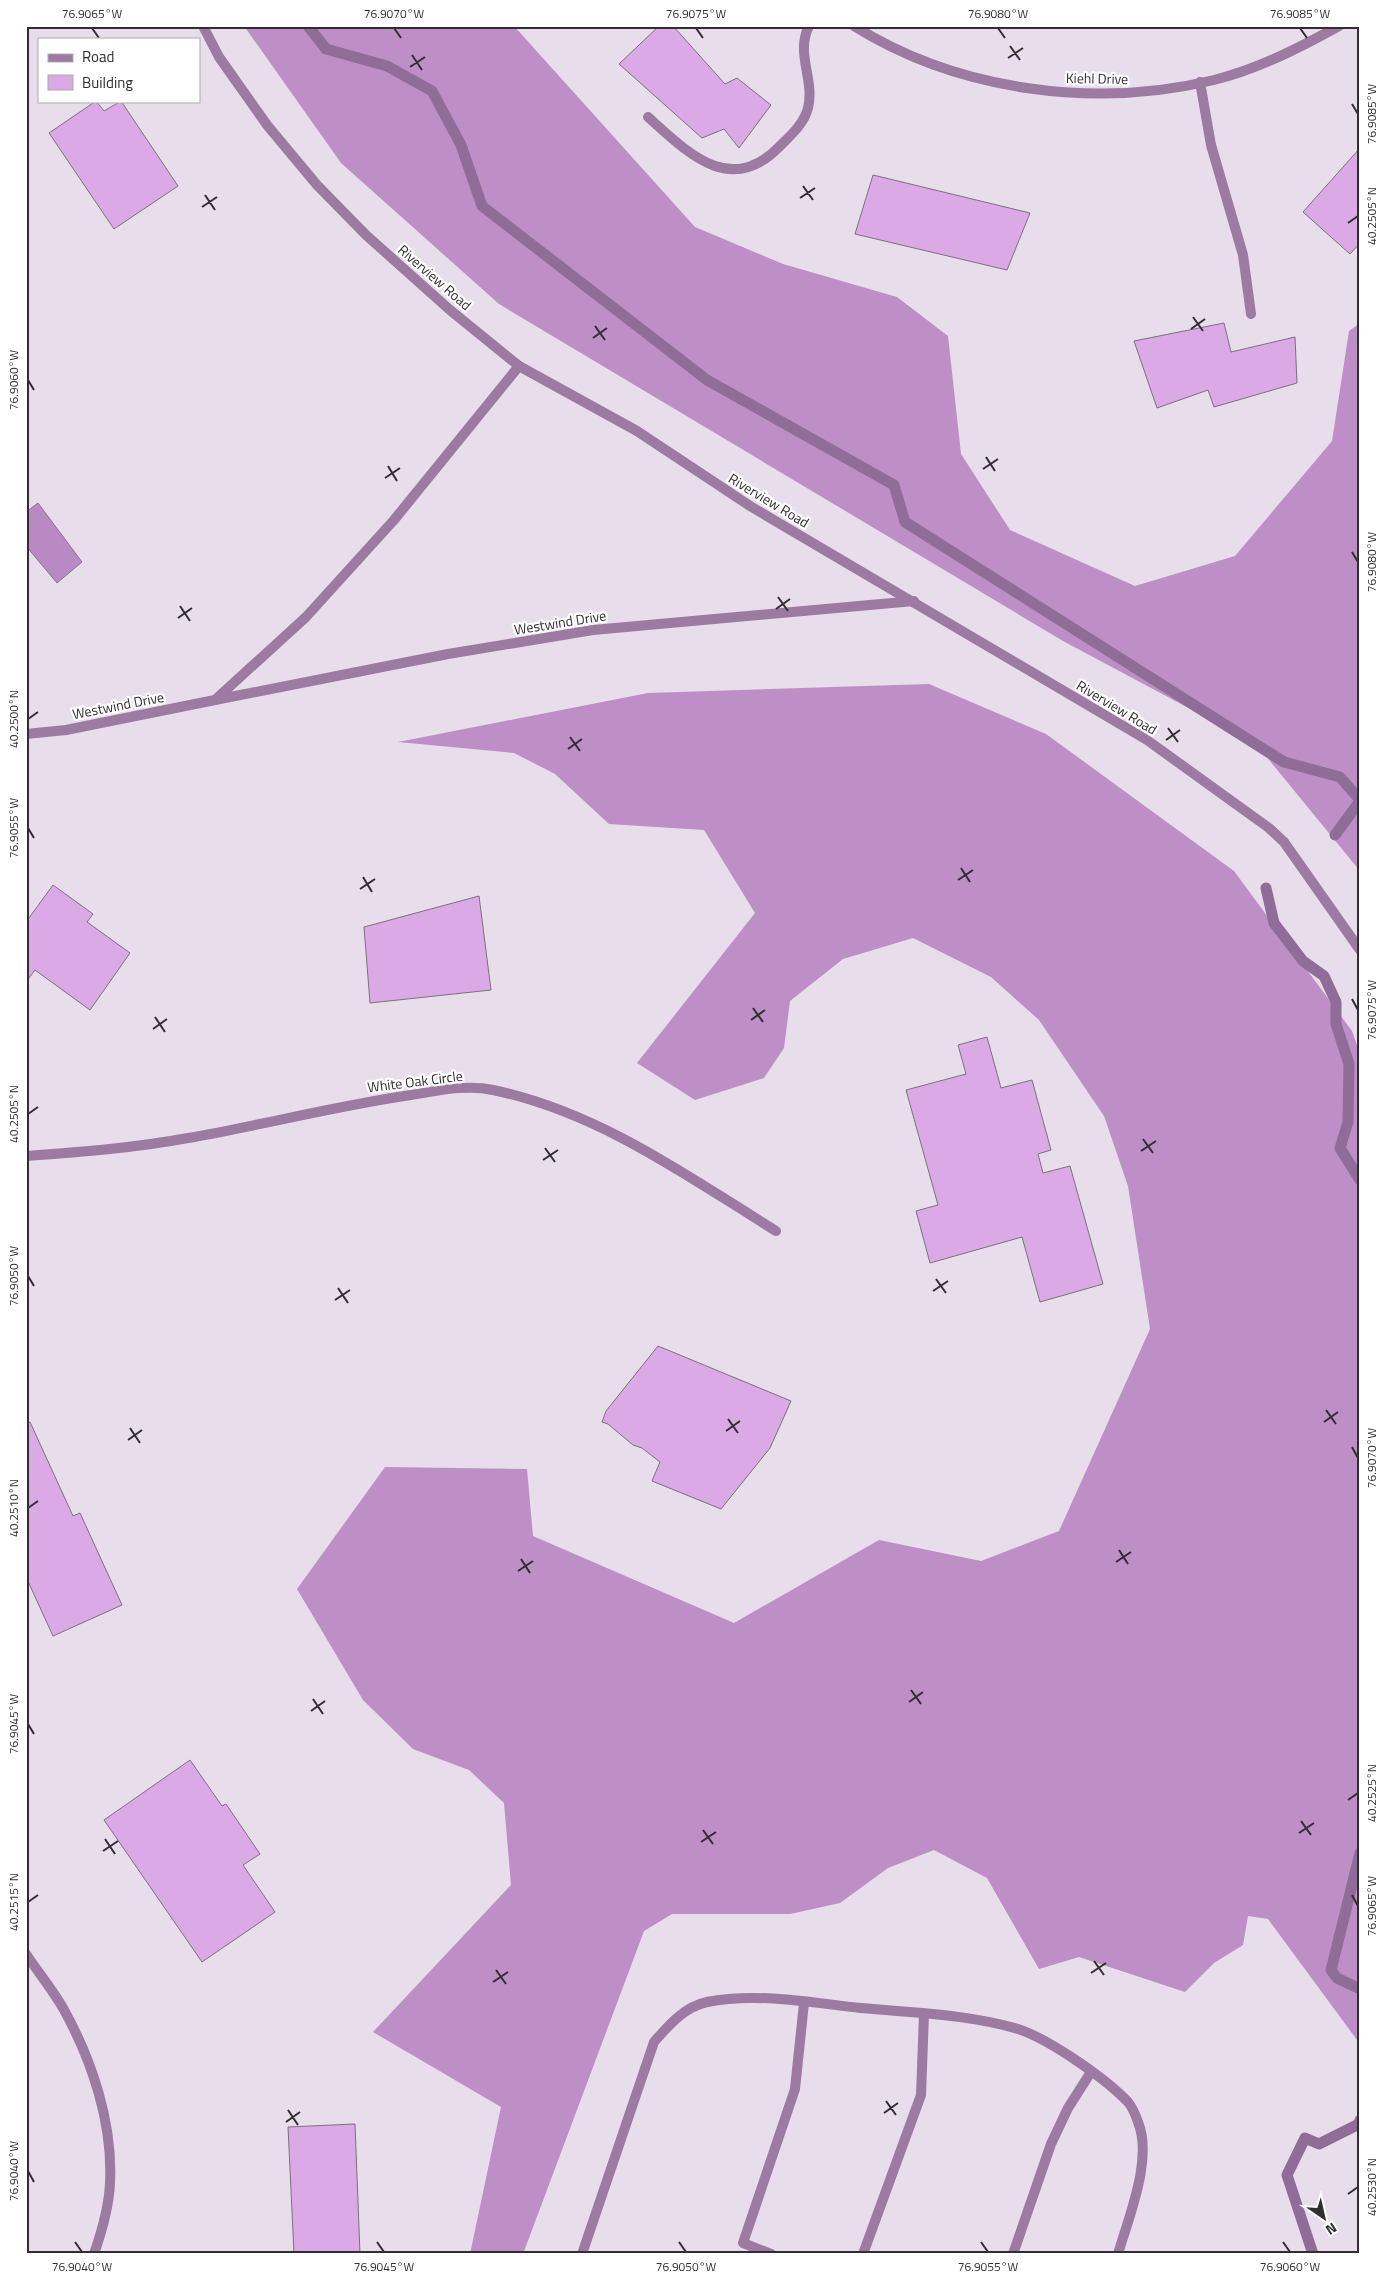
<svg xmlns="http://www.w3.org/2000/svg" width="1386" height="2280" viewBox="0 0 1386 2280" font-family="'Titillium Web',sans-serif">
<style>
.forest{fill:#be8ec7}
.water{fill:#b989c3;stroke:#906d98}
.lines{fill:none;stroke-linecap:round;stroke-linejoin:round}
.stream{stroke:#906d98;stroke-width:11}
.building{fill:#dba9e5;stroke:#7b717d}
.lane{stroke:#9c7aa2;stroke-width:10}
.street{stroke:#9c7aa2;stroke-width:10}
.ticks{fill:none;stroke:#322d32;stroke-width:2}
.labels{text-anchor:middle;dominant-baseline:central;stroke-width:4.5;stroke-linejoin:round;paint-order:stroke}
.street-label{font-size:14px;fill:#322d32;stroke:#fff}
.neatline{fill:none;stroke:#322d32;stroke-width:2}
.ticks-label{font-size:12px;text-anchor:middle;fill:#322d32}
</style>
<rect width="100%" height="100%" fill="#e8ddea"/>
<g class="forest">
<polygon points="244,26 514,26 695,227 783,264 897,297 948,336 961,454 1010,530 1135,586 1235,556 1332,441 1349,331 1360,323 1360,871 1256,744 1063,641 499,304 341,163"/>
<polygon points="929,684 1046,734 1234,871 1352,1031 1360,1054 1360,2044 1268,1919 1248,1916 1243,1945 1214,1963 1185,1992 1079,1957 1039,1969 987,1878 934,1850 888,1868 840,1903 790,1914 672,1914 644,1931 523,2254 470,2254 501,2107 373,2032 511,1885 504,1803 469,1770 413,1749 363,1700 297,1589 385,1467 527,1469 533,1536 734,1623 879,1540 981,1561 1059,1531 1150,1329 1128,1186 1104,1116 1039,1020 991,977 913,938 843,959 790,1001 784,1048 764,1078 695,1100 637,1063 755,913 704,830 609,824 555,774 514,753 398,742 648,693"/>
</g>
<polygon class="water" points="38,503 82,562 57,583 26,546 26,512"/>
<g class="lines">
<g class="stream">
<polyline points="308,26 326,49 387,66 432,91 461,145 482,206 707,380 894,485 905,522 1284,762 1340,777 1360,800"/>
<polyline points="1335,835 1360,801"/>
<polyline points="1266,888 1274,923 1303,961 1324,976 1336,1002 1336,1024 1349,1064 1348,1122 1340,1148 1360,1180"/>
<polyline points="1360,1853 1331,1970 1337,1978 1360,1989"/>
<polyline points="1313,2254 1287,2175 1305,2138 1319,2144 1359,2124 1360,2120"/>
</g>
</g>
<g class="building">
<polygon points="659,26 673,26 725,84 737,78 771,105 739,148 724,129 702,138 619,64"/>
<polygon points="96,101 104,111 121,101 178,186 114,229 49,133"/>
<polygon points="1360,148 1360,243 1350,254 1303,212"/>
<polygon points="873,175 1030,213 1007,270 855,234"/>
<polygon points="1224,323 1231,352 1295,337 1297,383 1214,407 1208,390 1157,408 1134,341"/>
<polygon points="53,885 93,914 87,922 130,953 90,1010 35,970 26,982 26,922"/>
<polygon points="479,896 491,990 370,1003 364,927"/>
<polygon points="987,1037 1001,1088 1032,1080 1051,1150 1038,1154 1043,1173 1070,1166 1103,1284 1040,1302 1022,1237 930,1263 916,1211 938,1205 906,1090 966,1074 958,1045"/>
<polygon points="658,1346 791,1401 770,1448 721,1509 652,1481 660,1462 642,1448 633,1445 608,1424 602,1422 606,1411"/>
<polygon points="30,1422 73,1516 80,1513 122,1605 53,1636 26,1577 26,1424"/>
<polygon points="190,1760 222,1806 226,1804 260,1854 243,1865 275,1912 202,1962 104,1820"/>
<polygon points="355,2124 360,2254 294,2254 288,2127"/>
</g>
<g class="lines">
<g class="lane">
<polyline points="1200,82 1211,145 1243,255 1251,314"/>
<path d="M648 117C687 152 730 197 779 147 790 136 804 124 808 108 815 79 795 54 809 26"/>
<path d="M582 2254 654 2042C669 2025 684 2007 707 2002 757 1992 812 2003 861 2008 913 2013 968 2014 1018 2029 1049 2039 1105 2078 1128 2102 1132 2107 1136 2116 1138 2122 1153 2159 1129 2216 1118 2254"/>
<polyline points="771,2254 743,2243 795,2089 804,2003"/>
<polyline points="863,2254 921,2095 924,2014"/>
<polyline points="1013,2254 1051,2144 1068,2108 1091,2072"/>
</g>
<g class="street">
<polyline points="203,26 219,57 267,125 317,185 366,235 450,310 519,366 637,431 750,506 1147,740 1269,828 1284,842 1360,950"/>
<path d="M854 26C958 91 1095 109 1214 80 1258 69 1299 48 1339 26"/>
<polyline points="215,700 448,654 593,630 914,601"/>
<polyline points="26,734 66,730 215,700 306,617 394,520 519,366"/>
<path d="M26 1156C81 1152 134 1148 188 1138 263 1125 335 1106 411 1095 437 1091 466 1084 493 1090 598 1112 686 1175 776 1231"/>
<path d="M26 1954C38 1972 52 1989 63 2008 92 2060 113 2123 110 2183 109 2207 102 2231 94 2254"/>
</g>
</g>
<path class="ticks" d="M92 28 99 38M394 28 401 38M696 28 703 38M998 28 1005 38M1300 28 1307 38M1010 46 1020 60M412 55 422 70M1008 58 1023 48M410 67 425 57M1352 104 1358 114M803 186 813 200M205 195 215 210M800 198 815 188M202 207 217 197M1348 223 1358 216M1193 317 1203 331M595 326 605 340M1191 329 1205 319M593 338 607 328M28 380 34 390M986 457 995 471M388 466 397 481M983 469 998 459M385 478 400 468M1352 552 1358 562M778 597 788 611M180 606 190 621M776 609 790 599M178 618 192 608M28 719 38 712M1168 728 1178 742M570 737 580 751M1166 740 1180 730M568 749 582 739M28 828 34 838M961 868 970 882M363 877 372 892M958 880 973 870M360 889 375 879M1352 999 1358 1010M753 1008 763 1022M155 1017 165 1032M751 1020 765 1010M153 1029 167 1019M28 1114 38 1107M1143 1139 1153 1153M545 1148 555 1162M1141 1151 1156 1141M543 1160 558 1150M28 1276 34 1286M936 1279 946 1293M338 1288 348 1303M933 1291 948 1281M335 1300 350 1290M1326 1410 1336 1424M728 1419 738 1433M1324 1422 1338 1412M130 1428 140 1443M726 1431 740 1421M128 1440 142 1430M1352 1447 1358 1458M28 1508 38 1501M1119 1550 1128 1564M521 1559 530 1573M1116 1562 1131 1552M518 1571 533 1561M911 1690 921 1704M313 1699 323 1714M909 1702 923 1692M311 1711 325 1701M28 1724 34 1734M1348 1800 1358 1793M1301 1821 1311 1835M703 1830 713 1844M1299 1833 1314 1823M105 1839 115 1854M701 1842 716 1832M103 1851 118 1841M1352 1895 1358 1906M28 1902 38 1895M1094 1961 1104 1975M496 1970 506 1984M1091 1973 1106 1963M493 1982 508 1972M886 2101 896 2115M288 2110 298 2125M884 2113 898 2103M286 2122 300 2112M28 2171 34 2182M1348 2194 1358 2187M75 2242 82 2252M377 2242 384 2252M679 2242 686 2252M981 2242 988 2252M1283 2242 1290 2252"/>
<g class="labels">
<g class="street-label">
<text transform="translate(1097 78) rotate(1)">Kiehl Drive</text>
<text transform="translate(435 277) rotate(41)">Riverview Road</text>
<text transform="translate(769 500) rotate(31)">Riverview Road</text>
<text transform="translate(560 622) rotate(-9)">Westwind Drive</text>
<text transform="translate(118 705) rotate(-11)">Westwind Drive</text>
<text transform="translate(1117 707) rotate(31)">Riverview Road</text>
<text transform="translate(415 1081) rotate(-7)">White Oak Circle</text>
</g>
</g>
<rect width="1386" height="2280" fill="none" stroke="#ffffff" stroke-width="55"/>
<rect x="38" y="38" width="162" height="65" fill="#ffffff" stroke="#adabad"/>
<rect x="48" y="54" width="25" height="8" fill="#9c7aa2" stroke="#adabad"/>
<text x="82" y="62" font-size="15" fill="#322d32">Road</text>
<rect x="48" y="75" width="25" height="15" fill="#dba9e5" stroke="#adabad"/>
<text x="82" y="88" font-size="15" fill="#322d32">Building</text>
<g transform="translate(1324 2218) rotate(146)" stroke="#ffffff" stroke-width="4" paint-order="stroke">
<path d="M0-4L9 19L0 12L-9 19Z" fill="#322d32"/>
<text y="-8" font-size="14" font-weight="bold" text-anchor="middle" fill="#322d32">N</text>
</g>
<rect x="28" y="28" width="1330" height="2224" class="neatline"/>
<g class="ticks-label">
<text x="92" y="18">76.9065°W</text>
<text x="394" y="18">76.9070°W</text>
<text x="696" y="18">76.9075°W</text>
<text x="998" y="18">76.9080°W</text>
<text x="1300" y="18">76.9085°W</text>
<text transform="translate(1372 114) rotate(-90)" y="4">76.9085°W</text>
<text transform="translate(1372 216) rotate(-90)" y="4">40.2505°N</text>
<text transform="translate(14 380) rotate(-90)" y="4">76.9060°W</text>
<text transform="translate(1372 562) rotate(-90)" y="4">76.9080°W</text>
<text transform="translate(14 719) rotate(-90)" y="4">40.2500°N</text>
<text transform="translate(14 828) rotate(-90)" y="4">76.9055°W</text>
<text transform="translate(1372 1010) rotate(-90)" y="4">76.9075°W</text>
<text transform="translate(14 1114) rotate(-90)" y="4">40.2505°N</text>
<text transform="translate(14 1276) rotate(-90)" y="4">76.9050°W</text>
<text transform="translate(1372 1458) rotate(-90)" y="4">76.9070°W</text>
<text transform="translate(14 1508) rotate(-90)" y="4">40.2510°N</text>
<text transform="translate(14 1724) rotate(-90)" y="4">76.9045°W</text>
<text transform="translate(1372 1793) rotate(-90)" y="4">40.2525°N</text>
<text transform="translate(14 1902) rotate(-90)" y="4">40.2515°N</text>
<text transform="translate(1372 1906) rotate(-90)" y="4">76.9065°W</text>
<text transform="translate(14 2171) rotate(-90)" y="4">76.9040°W</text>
<text transform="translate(1372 2187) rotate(-90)" y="4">40.2530°N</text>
<text x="82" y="2271">76.9040°W</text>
<text x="384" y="2271">76.9045°W</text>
<text x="686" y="2271">76.9050°W</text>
<text x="988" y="2271">76.9055°W</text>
<text x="1290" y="2271">76.9060°W</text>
</g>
</svg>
